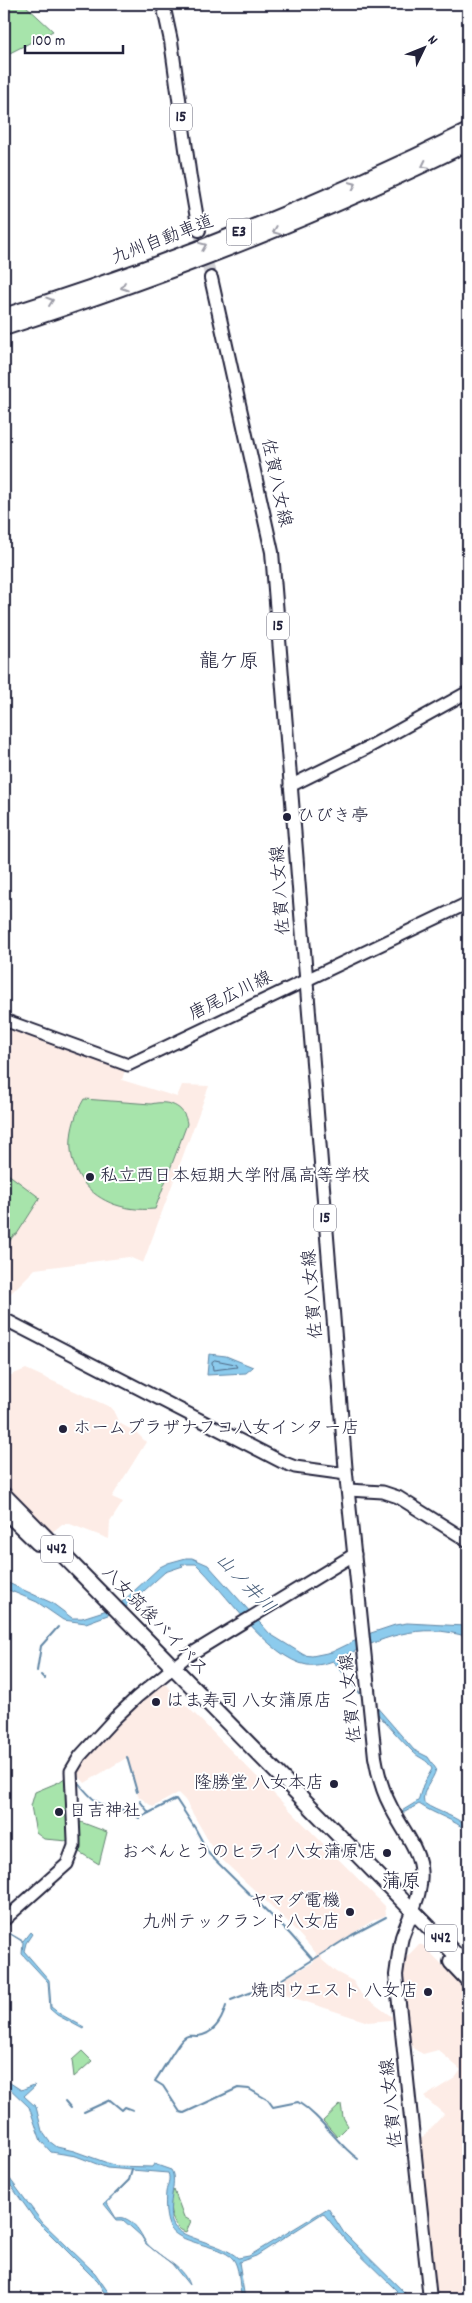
<svg xmlns="http://www.w3.org/2000/svg" width="472" height="2303" viewBox="0 0 472 2303" font-family="Dekko,'Klee One',sans-serif">
<style>
.built{fill:#fdece6}
.green{fill:#a7e4ab;stroke:#648373}
.water{fill:#8ccbed;stroke:#6287a6}
.lines{fill:none;stroke-linecap:round;stroke-linejoin:round}
.shore{stroke:#4c6682;stroke-width:1}
.stream{stroke:#6287a6;stroke-width:2}
.primary-tunnel{stroke:#d3d3d8;stroke-width:12;stroke-dasharray:12 6;stroke-linecap:butt}
.secondary-casing{stroke:#22223b;stroke-width:15}
.primary-casing{stroke:#22223b;stroke-width:16}
.highway-casing{stroke:#22223b;stroke-width:18}
.secondary{stroke:#fff;stroke-width:11}
.primary{stroke:#fff;stroke-width:12}
.highway{stroke:#fff;stroke-width:14}
.oneway{stroke:#9c9ca7}
.poi-dot{fill:#22223b;stroke:#fff;stroke-width:2}
.labels{text-anchor:middle;dominant-baseline:central;stroke-width:4;stroke-linejoin:round;paint-order:stroke}
.shield{fill:#fff;stroke:#646476;stroke-width:1}
.shield-label{font-size:16px;font-weight:bold;fill:#22223b}
.street-label{font-size:18px;fill:#22223b;stroke:#fff}
.poi-label{font-size:18px;fill:#22223b;stroke:#fff;text-anchor:start}
.water-label{font-size:19px;font-style:italic;fill:#475d79;stroke:#fff}
.quarter-label{font-size:20px;fill:#22223b;stroke:#fff}
</style>
<rect width="100%" height="100%" fill="#fff"/>
<filter id="ink" filterUnits="userSpaceOnUse"><feTurbulence type="fractalNoise" baseFrequency=".02" numOctaves="2"/><feDisplacementMap in="SourceGraphic" scale="10" xChannelSelector="R" yChannelSelector="G"/><feConvolveMatrix kernelMatrix="1 2 1 2 8 2 1 2 1" color-interpolation-filters="sRGB"/></filter>
<g filter="url(#ink)">
<g class="built">
<polygon points="4,1024 126,1066 122,1080 177,1097 182,1085 209,1086 143,1263 129,1257 35,1269 4,1300"/>
<polygon points="26,1369 112,1408 119,1423 136,1432 146,1442 112,1497 123,1502 110,1522 109,1539 70,1524 62,1524 50,1534 4,1486 4,1385 9,1376"/>
<polygon points="164,1683 385,1906 386,1915 372,1921 321,1954 322,1960 336,1972 353,1981 361,1994 392,2017 391,2020 368,2022 282,1994 261,1995 259,1993 314,1962 316,1953 286,1920 216,1854 185,1800 178,1793 153,1807 138,1796 126,1758 85,1783 78,1775 78,1767 108,1733 153,1690"/>
<polygon points="419,1944 424,1946 468,1991 468,2299 435,2299 420,2140 444,2114 424,2097 455,2078 461,2070 438,2050 423,2054 414,2049 411,2043 404,1993 404,1960"/>
</g>
<g class="green">
<polygon points="4,4 24,4 53,31 4,56"/>
<path d="M84 1099 151 1104C167 1100 185 1105 187 1124L155 1209C87 1215 49 1159 84 1099Z"/>
<polygon points="4,1171 40,1198 17,1234 13,1236 4,1250"/>
<polygon points="66,1777 70,1838 68,1841 44,1839 36,1833 31,1806 35,1792 59,1782"/>
<polygon points="78,1821 107,1832 99,1864 76,1850"/>
<polygon points="82,2051 92,2061 74,2077 72,2060"/>
<polygon points="341,2104 343,2117 348,2126 337,2137 323,2121"/>
<path d="M174 2190 184 2217 191 2221 186 2232C171 2229 166 2202 174 2190Z"/>
</g>
<g class="water">
<polygon points="209,1354 226,1356 253,1367 246,1373 207,1375"/>
<path d="M186 1558H192L208 1565 270 1634 304 1655 312 1656 332 1652 371 1633 395 1625 407 1623 465 1626 468 1627V1637C419 1621 380 1638 337 1660L365 1700 333 1661C325 1664 315 1666 307 1665 269 1659 224 1590 196 1564H181L183 1566 165 1572 124 1609 86 1623 63 1620 37 1602 4 1588V1581L52 1603 72 1618H82L110 1609 121 1603 160 1567 168 1563Z"/>
<path d="M375 1705 414 1750 428 1757 436 1769C433 1782 421 1789 424 1803 438 1813 456 1815 468 1828V1832C454 1819 435 1815 419 1804L405 1812H400L418 1801 423 1785 432 1769C427 1758 419 1759 412 1751 399 1738 387 1724 374 1710Z"/>
<polygon points="4,1930 23,1941 30,1932 32,1934 26,1943 24,1951 49,1980 51,2007 60,2014 84,2027 83,2029 57,2015 50,2009 48,1982 22,1954 23,1942"/>
<path d="M4 2079 21 2090 34 2085 35 2086 24 2096 36 2107 42 2131 49 2141 57 2147 74 2151 116 2166 152 2167 154 2164 171 2170C179 2181 164 2211 174 2226 182 2239 222 2243 238 2258L249 2256 328 2208 344 2233 411 2299H405L398 2293 383 2299 397 2291 346 2241 323 2213 256 2256 239 2262 245 2299H242C239 2288 240 2272 235 2262 227 2245 181 2245 171 2229 165 2220 165 2203 166 2192 167 2185 171 2180 168 2173L107 2168 76 2156 51 2152 41 2141 29 2107 4 2083Z"/>
<polygon points="4,2171 42,2222 95,2273 113,2299 108,2299 98,2282 34,2218 4,2176"/>
<path d="M116 2193 107 2203 116 2218C118 2218 121 2217 124 2218 135 2222 140 2232 145 2241 156 2257 183 2264 189 2285L172 2264 146 2244 141 2236 123 2220H117L104 2204Z"/>
</g>
<g class="lines">
<polygon class="shore" points="215,1360 235,1364 237,1367 213,1370 212,1362"/>
<g class="stream">
<polyline points="37,1671 41,1646 58,1627"/>
<polyline points="41,1675 45,1679"/>
<polyline points="127,1757 137,1792"/>
<path d="M77 1781C88 1795 105 1815 125 1809L139 1818 176 1799 195 1828 209 1854 290 1934 313 1960"/>
<polyline points="140,1801 149,1813"/>
<polyline points="231,2000 276,1983 352,1935 386,1917"/>
<path d="M226 2006C222 2020 214 2034 198 2036 192 2036 188 2034 183 2039 177 2044 162 2071 155 2081L163 2086 180 2112 184 2113 238 2088 249 2089 268 2100 273 2107 298 2102C322 2117 335 2142 358 2159"/>
<polyline points="65,2101 71,2108"/>
<polyline points="84,2112 110,2100 122,2110 125,2107 133,2110"/>
<polyline points="115,2194 129,2180 132,2170"/>
</g>
<polyline class="primary-tunnel" points="199,230 211,278"/>
<g class="secondary-casing">
<g id="secondary">
<polyline points="290,786 367,748 468,692"/>
<polyline points="4,1020 128,1065 468,903"/>
<polyline points="4,1319 282,1462 295,1467 346,1474"/>
<polyline points="348,1490 383,1492 398,1497 468,1541"/>
<polyline points="4,1920 67,1864 74,1846 74,1839 71,1771 80,1756 115,1718 137,1697 186,1657 355,1554"/>
</g>
</g>
<g class="primary-casing">
<g id="primary">
<polyline points="163,4 171,41 190,178 199,230"/>
<path d="M211 278 272 552 346 1474 375 1757C378 1774 382 1790 390 1805 399 1825 417 1845 420 1867 424 1893 410 1913 402 1937 399 1949 398 1962 396 1975L430 2299"/>
</g>
</g>
<g class="highway-casing">
<g id="highway">
<path d="M4 316C163 266 319 205 468 131"/>
<path d="M4 328C164 276 317 218 468 143"/>
<polyline points="4,1495 468,1967"/>
<polyline points="4,1510 38,1543"/>
<polyline points="451,1962 468,1980"/>
</g>
</g>
<use href="#secondary" class="secondary"/>
<use href="#primary" class="primary"/>
<use href="#highway" class="highway"/>
</g>
<defs><path id="oneway-chevron" d="M-2-3.5L2.5 0L-2 3.5" fill="none" stroke-width="1.6" stroke-linecap="round" stroke-linejoin="round" transform="scale(1.25)"/></defs>
<g class="oneway">
<use href="#oneway-chevron" transform="translate(425 165) rotate(154)"/>
<use href="#oneway-chevron" transform="translate(353 185) rotate(-24)"/>
<use href="#oneway-chevron" transform="translate(276 231) rotate(158)"/>
<use href="#oneway-chevron" transform="translate(203 246) rotate(-22)"/>
<use href="#oneway-chevron" transform="translate(124 287) rotate(161)"/>
<use href="#oneway-chevron" transform="translate(50 301) rotate(-19)"/>
</g>
</g>
<g class="poi-dot">
<circle cx="287" cy="817" r="5"/>
<circle cx="90" cy="1177" r="5"/>
<circle cx="63" cy="1429" r="5"/>
<circle cx="156" cy="1702" r="5"/>
<circle cx="334" cy="1784" r="5"/>
<circle cx="59" cy="1812" r="5"/>
<circle cx="387" cy="1853" r="5"/>
<circle cx="350" cy="1912" r="5"/>
<circle cx="428" cy="1992" r="5"/>
</g>
<g class="labels">
<g class="shield">
<rect x="170" y="103.5" width="22" height="27" rx="4"/>
<rect x="226.5" y="218.5" width="25" height="27" rx="4"/>
<rect x="267" y="612.5" width="22" height="27" rx="4"/>
<rect x="314" y="1204.5" width="22" height="27" rx="4"/>
<rect x="41" y="1535.5" width="32" height="27" rx="4"/>
<rect x="425" y="1924.5" width="32" height="27" rx="4"/>
</g>
<g class="shield-label">
<text x="181" y="117">15</text>
<text x="239" y="232">E3</text>
<text x="278" y="626">15</text>
<text x="325" y="1218">15</text>
<text x="57" y="1549">442</text>
<text x="441" y="1938">442</text>
</g>
<g class="street-label">
<text transform="translate(163 241) rotate(-21)">九州自動車道</text>
<text transform="translate(275 483) rotate(78)">佐賀八女線</text>
<text transform="translate(282 890) rotate(-94)">佐賀八女線</text>
<text transform="translate(231 997) rotate(-26)">唐尾広川線</text>
<text transform="translate(314 1294) rotate(-95)">佐賀八女線</text>
<text transform="translate(154 1622) rotate(46)">八女筑後バイパス</text>
<text transform="translate(352 1698) rotate(-96)">佐賀八女線</text>
<text transform="translate(393 2103) rotate(-96)">佐賀八女線</text>
</g>
<g class="poi-label">
<text x="297" y="817">ひびき亭</text>
<text x="100" y="1177">私立西日本短期大学附属高等学校</text>
<text x="73" y="1429">ホームプラザナフコ八女インター店</text>
<text x="166" y="1702">はま寿司 八女蒲原店</text>
<text x="324" y="1784" text-anchor="end">隆勝堂 八女本店</text>
<text x="69" y="1812">日吉神社</text>
<text x="377" y="1853" text-anchor="end">おべんとうのヒライ 八女蒲原店</text>
<text x="340" y="1902" text-anchor="end">ヤマダ電機<tspan x="340" dy="21">九州テックランド八女店</tspan></text>
<text x="418" y="1992" text-anchor="end">焼肉ウエスト 八女店</text>
</g>
<g class="water-label">
<text transform="translate(244 1585) rotate(46)">山ノ井川</text>
</g>
<g class="quarter-label">
<text x="229" y="663">龍ケ原</text>
<text x="401" y="1883">蒲原</text>
</g>
</g>
<rect width="472" height="2303" fill="none" stroke="#fff" stroke-width="20"/>
<rect x="10" y="10" width="452" height="2283" fill="none" stroke="#22223b" stroke-width="2" filter="url(#ink)"/>
<g transform="translate(424 48) rotate(47)" stroke="#ffffff" stroke-width="4" paint-order="stroke">
<path d="M0-4L9 19L0 12L-9 19Z" fill="#22223b"/>
<text y="-8" font-size="14" font-weight="bold" text-anchor="middle" fill="#22223b">N</text>
</g>
<path d="M25 45v8h98v-8" fill="none" stroke="#22223b" stroke-width="2.5"/>
<text x="32" y="45" font-size="15" fill="#22223b" stroke="#ffffff" stroke-width="4" paint-order="stroke">100 m</text>
</svg>
